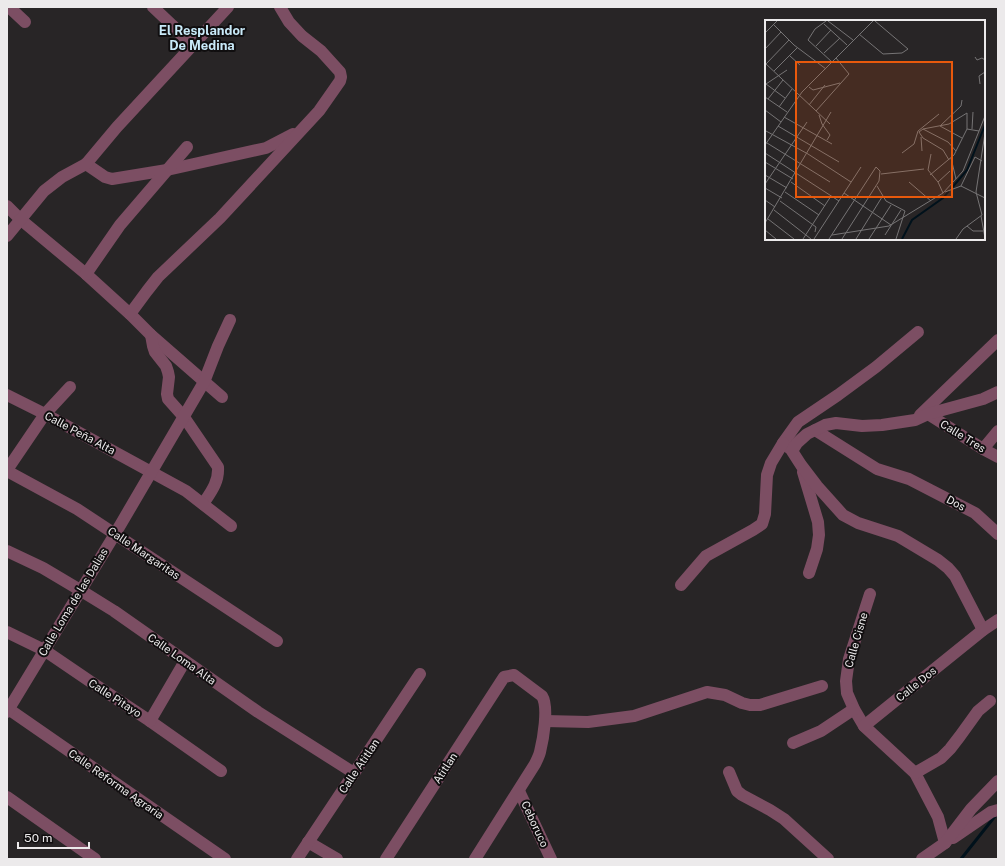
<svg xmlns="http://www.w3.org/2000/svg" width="1005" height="866" viewBox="0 0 1005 866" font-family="'Public Sans',sans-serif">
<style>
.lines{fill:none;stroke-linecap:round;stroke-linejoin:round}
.stream{stroke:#00111b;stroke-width:3}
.minor{stroke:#7c4e63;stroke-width:12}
.labels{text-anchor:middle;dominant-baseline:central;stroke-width:4;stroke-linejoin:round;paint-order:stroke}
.street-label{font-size:11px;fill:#eceaeb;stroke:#100e0f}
.quarter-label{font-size:13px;font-weight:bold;fill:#c9eaf9;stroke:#100e0f}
.inset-river{fill:none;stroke:#00111b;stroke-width:2}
.inset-road{fill:none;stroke:#767475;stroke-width:1}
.view{fill:#e8590c;fill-opacity:0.15;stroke:#e8590c;stroke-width:2}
.inset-edge{fill:none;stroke:#eceaeb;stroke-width:2}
</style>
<rect width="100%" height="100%" fill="#282526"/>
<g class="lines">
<polyline class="stream" points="961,859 996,815"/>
<g class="minor">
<polyline points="9,7 25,22"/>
<polyline points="153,7 172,25 192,46"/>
<polyline points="86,164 105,177 112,179 167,170 266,148 293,134"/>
<polyline points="7,206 20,219 86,274 130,314 151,335 222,397"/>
<polyline points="7,236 44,191 62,177 86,164 117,127 228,7"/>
<polyline points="86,274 120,225 187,147"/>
<polyline points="130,314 147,291 158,277 220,218 319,111 340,81 341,77 340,72 321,51 302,36 289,22 280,7"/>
<path d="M151 335 153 346 155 352 166 366 168 372 169 377 167 394 168 399 184 417 218 467C219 482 211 492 203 504"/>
<polyline points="7,395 45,414 186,491 231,526"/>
<polyline points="928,414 983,449 998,457"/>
<polyline points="920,415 998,340"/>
<polyline points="815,430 877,469 909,479 975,513 998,534"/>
<polyline points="789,448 783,443 798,422 838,395 876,367 918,332"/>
<polyline points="983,449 998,431"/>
<polyline points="7,470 45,414 70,387"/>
<polyline points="7,471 77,509 277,641"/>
<polyline points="803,472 818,522 819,535 817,549 809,573"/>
<polyline points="7,551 43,568 80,590 114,611 258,712 354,773"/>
<polyline points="681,585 706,556 753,530 762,524 765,514 767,475 771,463 783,443"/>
<polyline points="870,594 849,659 846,681 847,693 854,709 864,726 915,773 938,817 945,843"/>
<polyline points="983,630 955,576 948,568 938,560 898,536 858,523 843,515 817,486 801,465 792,451 797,443 807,434 825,425 836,423 862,426 882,425 915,420 928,414 983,399 998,392"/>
<polyline points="7,632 44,650 91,682 150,721 221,771"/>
<polyline points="7,708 225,859"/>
<polyline points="7,712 115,534 204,382 218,346 230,320"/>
<polyline points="150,721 185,661"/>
<polyline points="545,721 588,722 634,716 707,692 725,695 742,703 750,705 760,705 822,686"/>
<polyline points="864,726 983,630 998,620"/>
<polyline points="793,743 821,731 854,709"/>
<polyline points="729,772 737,791 742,795 770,810 784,819 828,859"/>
<polyline points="915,773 941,758 950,749 960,736 978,711 990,701"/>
<polyline points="519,791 551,859"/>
<polyline points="7,797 95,859"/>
<polyline points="953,838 991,812 998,810"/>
<polyline points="308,842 337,859"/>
<polyline points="297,859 420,674"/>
<path d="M386 859 504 677 514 675 542 696C549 707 543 740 540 752 539 756 537 760 535 764L475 859"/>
<polyline points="922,859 945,843 971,809 998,781"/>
</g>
</g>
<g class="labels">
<g class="street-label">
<text transform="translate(80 433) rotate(28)">Calle Peña Alta</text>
<text transform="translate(963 436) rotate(32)">Calle Tres</text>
<text transform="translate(956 503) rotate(28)">Dos</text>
<text transform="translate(144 553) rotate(34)">Calle Margaritas</text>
<text transform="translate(73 602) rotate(-59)">Calle Loma de las Dalias</text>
<text transform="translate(856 640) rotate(-74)">Calle Cisne</text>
<text transform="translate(182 659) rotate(35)">Calle Loma Alta</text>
<text transform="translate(916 684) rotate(-39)">Calle Dos</text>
<text transform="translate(115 698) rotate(33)">Calle Pitayo</text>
<text transform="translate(359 766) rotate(-56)">Calle Atitlan</text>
<text transform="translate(445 768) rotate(-57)">Atitlan</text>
<text transform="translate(116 784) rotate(35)">Calle Reforma Agraria</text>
<text transform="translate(535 824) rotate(65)">Ceboruco</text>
</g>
<g class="quarter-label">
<text x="202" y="30">El Resplandor<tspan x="202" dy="15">De Medina</tspan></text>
</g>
</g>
<g transform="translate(765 20)">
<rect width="220" height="220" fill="#282526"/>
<path class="inset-river" d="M186 169 202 150 220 105M137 219 147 200 178 178 184 171"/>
<path class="inset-road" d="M61 1 50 9 43 20 67 42M63 1 88 20M8 4 29 25 61 49M59 4 82 25M0 13 12 1M94 14 118 34 137 33 143 29 110 1M51 26 66 10M0 29 16 12M59 33 75 18M25 36 35 45M210 37 212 40 217 38 220 40M0 43 65 104M1 44 24 20M9 51 32 28M1 64 22 50M1 64 20 78M215 64 214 56 220 52M44 67 48 70 75 63M0 77 22 92M3 79 18 60M44 85 60 65M14 87 27 69M0 90 16 102M51 91 84 54 71 38M54 95 57 104 65 115 62 120M19 97 67 124M13 106 74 142M175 106 196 86 197 80M175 106 197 118M158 109 184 104 202 93V109M158 109 154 112 158 118 178 130 184 140M158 109 183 122 191 131M207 109 208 92M1 111 43 134 86 162M153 111 174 94M156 117 157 131M2 123 65 162M0 125 37 72 108 1M0 133 74 181M137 133 149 124 153 111M166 134 163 150 173 162 178 173M186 138 191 159M0 142 28 159M116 154 159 149M0 155 22 168M165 155 189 135 202 109 214 111M26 162 60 186M144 162 166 181M173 162 185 151M0 164 42 102M112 166 121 181 140 191 131 219M196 166 210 137 217 141M0 168 17 178M20 172 54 195M180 172 196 166 220 178M79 173 126 205M0 180 10 187M15 181 51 207 50 212M9 190 46 219M216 196 220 218M3 199 29 219M0 203 66 92M202 206 208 211H218M0 210 11 219M67 215 124 206 178 173 198 151 220 96M120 215 136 190M38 219 66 176M49 219 96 147M64 219 111 147 115 151 114 161 77 219M91 219 117 177M104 219 126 185M191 219 198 209 217 195 211 172 220 113"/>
<path class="view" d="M31 42H187V177H31Z"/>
<rect width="220" height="220" class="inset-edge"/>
</g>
<rect width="1005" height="866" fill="none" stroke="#eceaeb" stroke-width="16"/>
<path d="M18 842v6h71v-6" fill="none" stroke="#eceaeb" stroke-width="2"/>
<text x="24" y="842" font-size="12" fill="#eceaeb" stroke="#100e0f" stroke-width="3" paint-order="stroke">50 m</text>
</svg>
